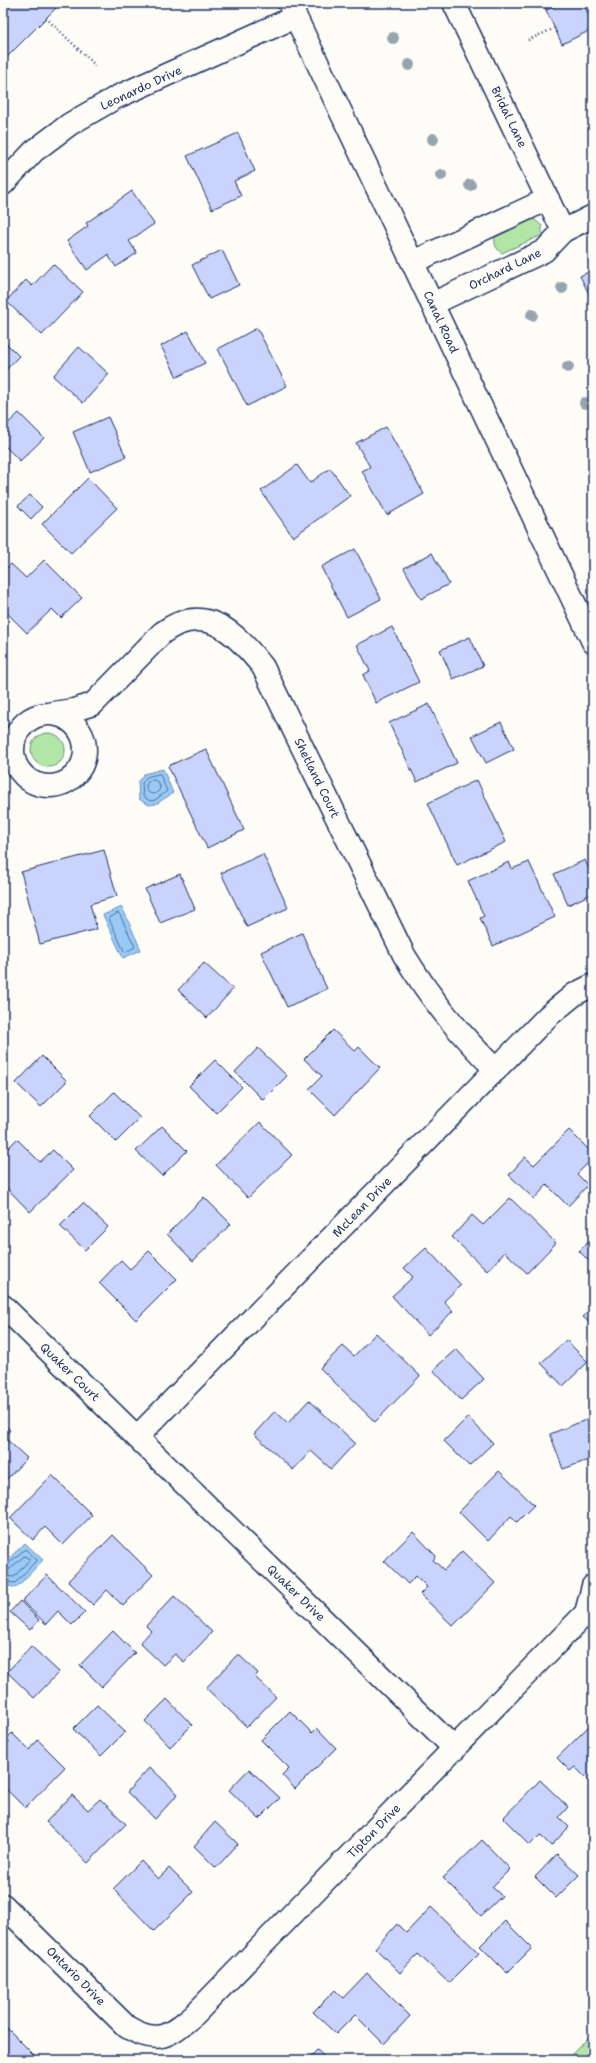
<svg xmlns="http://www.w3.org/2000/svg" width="596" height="2063" viewBox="0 0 596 2063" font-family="'Shantell Sans',sans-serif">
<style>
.green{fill:#b2e6a7;stroke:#668a82}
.water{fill:#99caf5;stroke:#678cb9}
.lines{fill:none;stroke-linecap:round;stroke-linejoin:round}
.shore{stroke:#4d6d9a;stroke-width:1}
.building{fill:#cad3fb;stroke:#1b2f5e}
.minor-casing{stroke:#1b2f5e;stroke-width:25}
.path{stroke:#1b2f5e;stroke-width:2.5;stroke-dasharray:1 3;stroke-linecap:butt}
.minor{stroke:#fdfcf7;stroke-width:22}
.tree{fill:#96a5ad}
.labels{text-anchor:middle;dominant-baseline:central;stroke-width:3;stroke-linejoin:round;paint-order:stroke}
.street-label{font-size:12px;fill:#1b2f5e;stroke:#fdfcf7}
</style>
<rect width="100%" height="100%" fill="#fdfcf7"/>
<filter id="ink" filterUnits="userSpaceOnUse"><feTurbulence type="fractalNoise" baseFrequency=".025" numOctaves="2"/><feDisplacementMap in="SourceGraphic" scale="8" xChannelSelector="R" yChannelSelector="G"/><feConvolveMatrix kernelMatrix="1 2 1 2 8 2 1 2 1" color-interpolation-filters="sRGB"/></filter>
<g filter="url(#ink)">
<g class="green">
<path d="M534 219 542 226V235L502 253C496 249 494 244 495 237Z"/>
<circle cx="48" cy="750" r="17"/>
<polygon points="593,2033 593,2060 566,2060"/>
</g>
<g class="water">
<polygon points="163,769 173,793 156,804 149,805 139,799 138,782 144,774"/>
<polygon points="122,907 141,950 123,958 103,915"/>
<polygon points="25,1543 43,1560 16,1588 3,1584 3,1564"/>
</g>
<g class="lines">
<g class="shore">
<polygon points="160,774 167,791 155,800 150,801 143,796 142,783 147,777"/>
<circle cx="153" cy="787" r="7"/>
<polygon points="118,913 120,915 135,947 126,952 124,951 109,919"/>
<polyline points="3,1566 7,1565 25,1549 37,1560 15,1583 3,1581"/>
<polyline points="3,1571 10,1569 24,1556 30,1559 14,1577 3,1576"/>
</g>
</g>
<g class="building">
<polygon points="3,3 61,3 7,57 3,53"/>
<polygon points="543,3 562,3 546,10"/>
<polygon points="562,3 583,3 593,24 593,29 562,44 546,10"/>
<polygon points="238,133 255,171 234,181 241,196 212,209 187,156"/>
<polygon points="132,191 154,224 129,241 137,253 116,267 108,255 87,270 67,241 88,226 86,223"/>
<polygon points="222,250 239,285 209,299 192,265"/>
<polygon points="53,264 83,292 42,335 6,301 26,280 32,286"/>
<polygon points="593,270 593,302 580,276"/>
<polygon points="257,328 287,386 247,406 218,349"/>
<polygon points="188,331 205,363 177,377 161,346"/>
<polygon points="3,340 19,356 3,373"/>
<polygon points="79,347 109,374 83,403 53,376"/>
<polygon points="19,413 44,438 20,461 3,444 3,428"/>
<polygon points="108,417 126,457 90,472 73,432"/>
<polygon points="386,427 424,494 387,515 362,471 370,467 356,443"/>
<polygon points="297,465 310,483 330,468 350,496 293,537 261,491"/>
<polygon points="88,478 117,508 71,553 42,524"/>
<polygon points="30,495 42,507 31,519 18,506"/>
<polygon points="355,549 381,599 347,617 321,567"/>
<polygon points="432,553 449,584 421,599 404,568"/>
<polygon points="44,560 82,598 61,618 52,609 27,633 3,609 3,572 11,564 26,578"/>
<polygon points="392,627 419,682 376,703 363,675 370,671 357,645"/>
<polygon points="470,637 483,666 453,679 440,650"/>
<polygon points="429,704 457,763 417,782 389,723"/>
<polygon points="501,722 514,749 486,763 472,736"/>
<polygon points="206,749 244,830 207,848 168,766"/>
<polygon points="477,780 506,842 457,865 428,803"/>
<polygon points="104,850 117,896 90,904 97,929 40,944 21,872"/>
<polygon points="263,854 288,908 247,927 221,873"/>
<polygon points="585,860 593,878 593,893 568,905 554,874"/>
<polygon points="509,862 512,869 529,862 555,917 493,946 480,918 484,916 468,881"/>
<polygon points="180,874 195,909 160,923 145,889"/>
<polygon points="302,933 327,989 287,1007 261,952"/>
<polygon points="204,963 233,989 207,1018 178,990"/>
<polygon points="333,1030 355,1051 359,1047 380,1068 335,1115 309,1089 322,1076 304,1059"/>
<polygon points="258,1048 287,1076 263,1100 235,1072"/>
<polygon points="42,1056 67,1081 41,1107 16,1083"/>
<polygon points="215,1060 242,1087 216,1113 189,1086"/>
<polygon points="114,1092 140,1118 116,1142 90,1116"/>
<polygon points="260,1122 292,1155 248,1198 216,1165"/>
<polygon points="162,1126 187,1151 162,1176 136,1151"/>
<polygon points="569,1130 593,1154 593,1158 577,1174 588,1185 568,1206 547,1185 534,1199 509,1175 525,1157 534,1165"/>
<polygon points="17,1139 40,1162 53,1150 73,1170 30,1212 3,1184 3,1153"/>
<polygon points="204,1197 231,1224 193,1261 167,1234"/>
<polygon points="510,1198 556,1243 527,1273 505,1252 487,1271 452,1237 472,1215 483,1225"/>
<polygon points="83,1203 108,1227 85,1250 60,1226"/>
<polygon points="592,1239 593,1240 593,1265 579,1251"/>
<polygon points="426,1248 461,1285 444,1301 453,1311 428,1335 392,1296 413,1277 404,1268"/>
<polygon points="149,1251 177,1279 136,1320 99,1283 121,1260 130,1269"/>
<polygon points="593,1306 593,1326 583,1317"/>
<polygon points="376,1333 420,1376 375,1422 320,1368 343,1346 354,1356"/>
<polygon points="566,1340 588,1362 563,1386 541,1363"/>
<polygon points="456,1349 484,1379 461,1400 433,1370"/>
<polygon points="309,1400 355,1443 331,1469 311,1451 293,1470 254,1434 275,1411 288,1423"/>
<polygon points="468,1417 493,1443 469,1466 444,1441"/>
<polygon points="593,1417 593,1469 588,1460 563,1469 550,1434"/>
<polygon points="3,1424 10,1430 4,1437 27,1458 3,1483"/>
<polygon points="499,1471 534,1505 517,1522 511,1516 488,1541 459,1512"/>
<polygon points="52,1475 92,1515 63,1545 45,1527 33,1540 10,1518"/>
<polygon points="413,1532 436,1556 433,1560 444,1570 462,1551 495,1583 453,1626 420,1594 427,1587 416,1576 408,1584 384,1561"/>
<polygon points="113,1535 153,1575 123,1606 107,1590 93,1605 68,1581"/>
<polygon points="47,1575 85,1612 72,1625 58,1611 46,1624 22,1601"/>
<polygon points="174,1596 212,1632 184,1662 175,1654 163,1665 140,1643 151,1631 146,1626"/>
<polygon points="20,1601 39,1620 30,1630 10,1612"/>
<polygon points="113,1631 135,1653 102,1687 80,1665"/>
<polygon points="31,1646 59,1672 34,1698 7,1672"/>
<polygon points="238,1654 258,1673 255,1677 276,1697 247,1727 206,1688"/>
<polygon points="167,1699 192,1725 170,1747 145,1721"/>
<polygon points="97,1705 125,1732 101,1756 73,1729"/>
<polygon points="290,1711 312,1733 317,1728 336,1748 295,1789 282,1775 289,1768 261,1740"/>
<polygon points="593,1722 593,1779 590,1782 575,1767 570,1771 557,1758"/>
<polygon points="12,1733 29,1750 38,1740 65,1767 25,1808 3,1786 3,1742"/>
<polygon points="150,1767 178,1794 155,1819 127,1792"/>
<polygon points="249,1769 280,1798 259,1819 229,1790"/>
<polygon points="540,1780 568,1807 559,1817 569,1827 551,1846 540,1835 530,1845 503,1818"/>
<polygon points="72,1795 88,1810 100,1799 126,1824 88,1863 46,1822"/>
<polygon points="215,1822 238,1844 216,1868 194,1846"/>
<polygon points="482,1840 510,1869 492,1887 502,1896 481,1916 443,1878"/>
<polygon points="557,1854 579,1875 556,1898 535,1877"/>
<polygon points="141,1861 158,1879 169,1868 193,1892 154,1931 113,1889"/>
<polygon points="431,1907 479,1953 449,1983 418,1954 400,1973 375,1948 397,1924 406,1933"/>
<polygon points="505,1921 532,1948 507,1973 480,1946"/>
<polygon points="367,1973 410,2016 384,2044 355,2015 336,2034 313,2012 335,1990 343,1998"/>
<polygon points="3,2024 36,2057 33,2060 3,2060"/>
<polygon points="317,2050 328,2060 307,2060"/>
</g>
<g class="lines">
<g class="minor-casing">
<g id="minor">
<polyline points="289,3 593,642"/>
<polyline points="454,3 563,231"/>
<polyline points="3,184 34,151 70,124 117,97 295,17"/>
<polyline points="413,262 548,199"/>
<polyline points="432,304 544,251 563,231 593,216"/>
<path d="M53 713 74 710 93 704 162 633C205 601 236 633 263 667L404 955C432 1001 458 1032 496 1070"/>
<circle cx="49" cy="750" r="36"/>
<polyline points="3,1306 455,1749"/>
<polyline points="137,1437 548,1016 575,994 593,985"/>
<polyline points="586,1613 593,1586"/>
<path d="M3 1905 127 2027C159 2046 170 2035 195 2014L586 1613 593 1611"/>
</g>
</g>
<g class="path">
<polyline points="512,6 518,3"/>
<polyline points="46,18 94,64 96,68"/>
<polyline points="528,40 555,28"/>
</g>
<use href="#minor" class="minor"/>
</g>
<g class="tree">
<circle cx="393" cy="38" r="6"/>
<circle cx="409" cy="65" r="6"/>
<circle cx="433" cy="139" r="6"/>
<circle cx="441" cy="175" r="6"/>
<circle cx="470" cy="185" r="6"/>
<circle cx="562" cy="288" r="6"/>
<circle cx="532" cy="315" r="6"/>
<circle cx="568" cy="367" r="6"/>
<circle cx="585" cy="403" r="6"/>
</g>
</g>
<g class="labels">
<g class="street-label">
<text transform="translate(141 88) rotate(-25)">Leonardo Drive</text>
<text transform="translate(509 117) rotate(64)">Bridal Lane</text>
<text transform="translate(505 269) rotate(-26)">Orchard Lane</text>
<text transform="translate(441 322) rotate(65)">Canal Road</text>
<text transform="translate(317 778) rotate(64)">Shetland Court</text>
<text transform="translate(362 1207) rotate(-46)">McLean Drive</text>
<text transform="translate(70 1372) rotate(44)">Quaker Court</text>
<text transform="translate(296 1593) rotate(44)">Quaker Drive</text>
<text transform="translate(374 1831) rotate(-46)">Tipton Drive</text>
<text transform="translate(76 1976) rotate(45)">Ontario Drive</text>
</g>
</g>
<rect width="596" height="2063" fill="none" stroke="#fdfcf7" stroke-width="16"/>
<rect x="8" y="8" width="580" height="2047" fill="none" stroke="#1b2f5e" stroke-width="1.5" filter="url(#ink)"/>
</svg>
